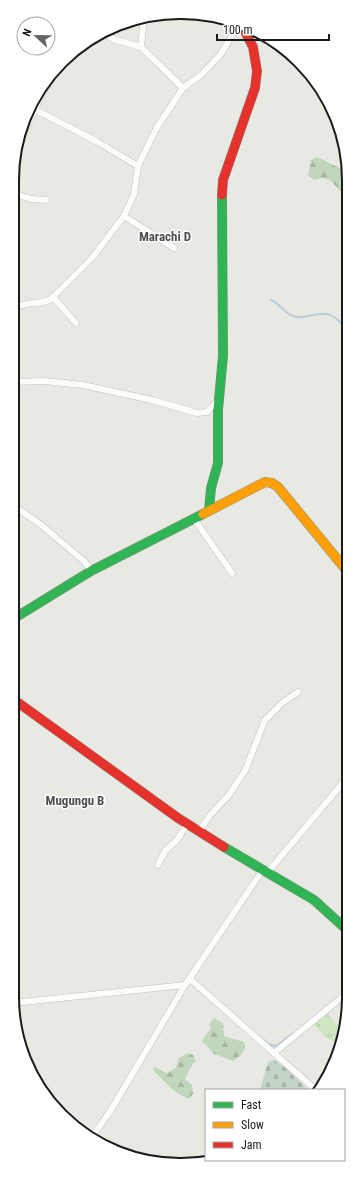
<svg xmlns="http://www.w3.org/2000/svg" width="361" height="1177" viewBox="0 0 361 1177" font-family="'Roboto Condensed',sans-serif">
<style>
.grass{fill:url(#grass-tufts)}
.forest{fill:url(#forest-firs)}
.cemetery{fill:url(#cemetery-stones)}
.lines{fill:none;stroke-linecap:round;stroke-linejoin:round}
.stream{stroke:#bacfda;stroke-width:2}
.street-casing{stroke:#c0c0be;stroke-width:7}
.fast-casing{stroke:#8d917e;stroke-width:10}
.slow-casing{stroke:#8d917e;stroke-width:10}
.jam-casing{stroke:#8d917e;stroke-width:10}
.street{stroke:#fcfcfb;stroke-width:6}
.fast{stroke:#30b455;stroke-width:9}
.slow{stroke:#ff9f0a;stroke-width:9}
.jam{stroke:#e5322d;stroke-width:9}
.labels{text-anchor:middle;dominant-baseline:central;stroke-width:3;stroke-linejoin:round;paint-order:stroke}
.quarter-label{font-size:13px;font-weight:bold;fill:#4e4e4e;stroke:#fff}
.rim{fill:none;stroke:#1b1b1b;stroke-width:2}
</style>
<defs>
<pattern id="grass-tufts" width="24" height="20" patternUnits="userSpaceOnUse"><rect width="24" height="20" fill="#d2e5c5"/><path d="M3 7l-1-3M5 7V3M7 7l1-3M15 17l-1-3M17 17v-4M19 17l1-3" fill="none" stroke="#b4c4a9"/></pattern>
<pattern id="forest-firs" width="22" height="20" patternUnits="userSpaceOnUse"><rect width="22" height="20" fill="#c1d6bc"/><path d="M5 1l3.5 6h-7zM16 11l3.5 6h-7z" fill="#a5b7a1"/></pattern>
<pattern id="cemetery-stones" width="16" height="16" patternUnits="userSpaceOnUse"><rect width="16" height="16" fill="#c4d4c6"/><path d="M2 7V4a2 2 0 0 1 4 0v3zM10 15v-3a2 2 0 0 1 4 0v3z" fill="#a8b5aa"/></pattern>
</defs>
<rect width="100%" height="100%" fill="#e9e9e4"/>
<polygon class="grass" points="327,1013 344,1033 339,1046 324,1036 314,1024"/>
<g class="forest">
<path d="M317 157 348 172V197C334 189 333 173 314 180L308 175 311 160Z"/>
<polygon points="214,1018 223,1023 224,1036 244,1042 245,1048 241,1055 233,1061 214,1054 202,1041 211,1028 209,1025"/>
<polygon points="188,1053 193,1055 196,1060 189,1070 185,1079 192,1085 193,1094 188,1099 174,1091 153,1070 154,1067 167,1073 176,1068 179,1058"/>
</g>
<polygon class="cemetery" points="274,1060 287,1069 308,1090 260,1090 268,1062"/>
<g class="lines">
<g class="stream">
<path d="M271 300C280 304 286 314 293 316 305 321 317 310 330 315 336 317 342 324 347 328"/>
<polyline points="264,1040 268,1044 276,1046 292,1034"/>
</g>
<g class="street-casing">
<g id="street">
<polyline points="104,33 113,39 141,47 183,88"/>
<polyline points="141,47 144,17"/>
<polyline points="32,108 96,141 138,166"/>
<polyline points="15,151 51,76"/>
<polyline points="15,194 31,199 46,200"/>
<polyline points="124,216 174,248"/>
<polyline points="53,297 76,323"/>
<path d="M15 308C29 300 38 306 51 299L92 258 124 216 134 194 138 166 156 129 183 88 201 75 221 54 238 25"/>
<polyline points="14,382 44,381 83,385 152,400 197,413 207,412 219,399"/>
<polyline points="14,506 40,524 85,562 91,571"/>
<polyline points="194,519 232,573"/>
<polyline points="199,831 211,814 228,796 245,771 265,720 282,703 298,692"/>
<polyline points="158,865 165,851 177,840 187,824"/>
<polyline points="267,873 346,779"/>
<polyline points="190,979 316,1090"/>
<polyline points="13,1003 185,985"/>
<polyline points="274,1053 346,994"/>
<polyline points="92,1137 111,1110 185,985 262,871"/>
</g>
</g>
<g class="fast-casing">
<g id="fast">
<polyline points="209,510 211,488 218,463 218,410 223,356 222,195"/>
<polyline points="13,619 91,571 203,514"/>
<polyline points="224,847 314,900 346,929"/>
</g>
</g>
<g class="slow-casing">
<polyline id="slow" points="203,514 265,482 272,483 278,487 347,571"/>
</g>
<g class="jam-casing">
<g id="jam">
<polyline points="222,195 223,180 255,88 257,71 253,47 242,26"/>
<polyline points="13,699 178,818 224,847"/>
</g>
</g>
<use href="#street" class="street"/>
<use href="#fast" class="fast"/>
<use href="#slow" class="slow"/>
<use href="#jam" class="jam"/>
</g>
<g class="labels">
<g class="quarter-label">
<text x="165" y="236">Marachi D</text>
<text x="75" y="800">Mugungu B</text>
</g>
</g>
<path d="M0 0H361V1177H0ZM180 19H181A161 161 0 0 1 342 180V997A161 161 0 0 1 181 1158H180A161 161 0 0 1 19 997V180A161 161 0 0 1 180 19Z" fill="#fff" fill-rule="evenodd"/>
<path class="rim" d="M180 19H181A161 161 0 0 1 342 180V997A161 161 0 0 1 181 1158H180A161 161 0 0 1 19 997V180A161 161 0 0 1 180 19Z"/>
<rect x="205" y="1089" width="140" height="72" fill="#ffffff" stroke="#a4a4a4"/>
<rect x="213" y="1102" width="20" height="6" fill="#30b455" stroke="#a4a4a4"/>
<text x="241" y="1109" font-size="12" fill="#1b1b1b">Fast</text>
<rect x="213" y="1122" width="20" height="6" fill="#ff9f0a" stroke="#a4a4a4"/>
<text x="241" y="1129" font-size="12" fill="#1b1b1b">Slow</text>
<rect x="213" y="1142" width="20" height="6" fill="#e5322d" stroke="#a4a4a4"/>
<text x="241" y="1149" font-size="12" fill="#1b1b1b">Jam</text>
<g transform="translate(36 36) rotate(292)"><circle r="19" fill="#ffffff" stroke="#a4a4a4"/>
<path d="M0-3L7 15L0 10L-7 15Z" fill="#636361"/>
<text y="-6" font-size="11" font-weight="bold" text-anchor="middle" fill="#1b1b1b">N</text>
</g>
<path d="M217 34v6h112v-6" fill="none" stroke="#1b1b1b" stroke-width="2"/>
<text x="223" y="34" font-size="12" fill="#1b1b1b" stroke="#ffffff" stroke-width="3" paint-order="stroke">100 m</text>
</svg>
